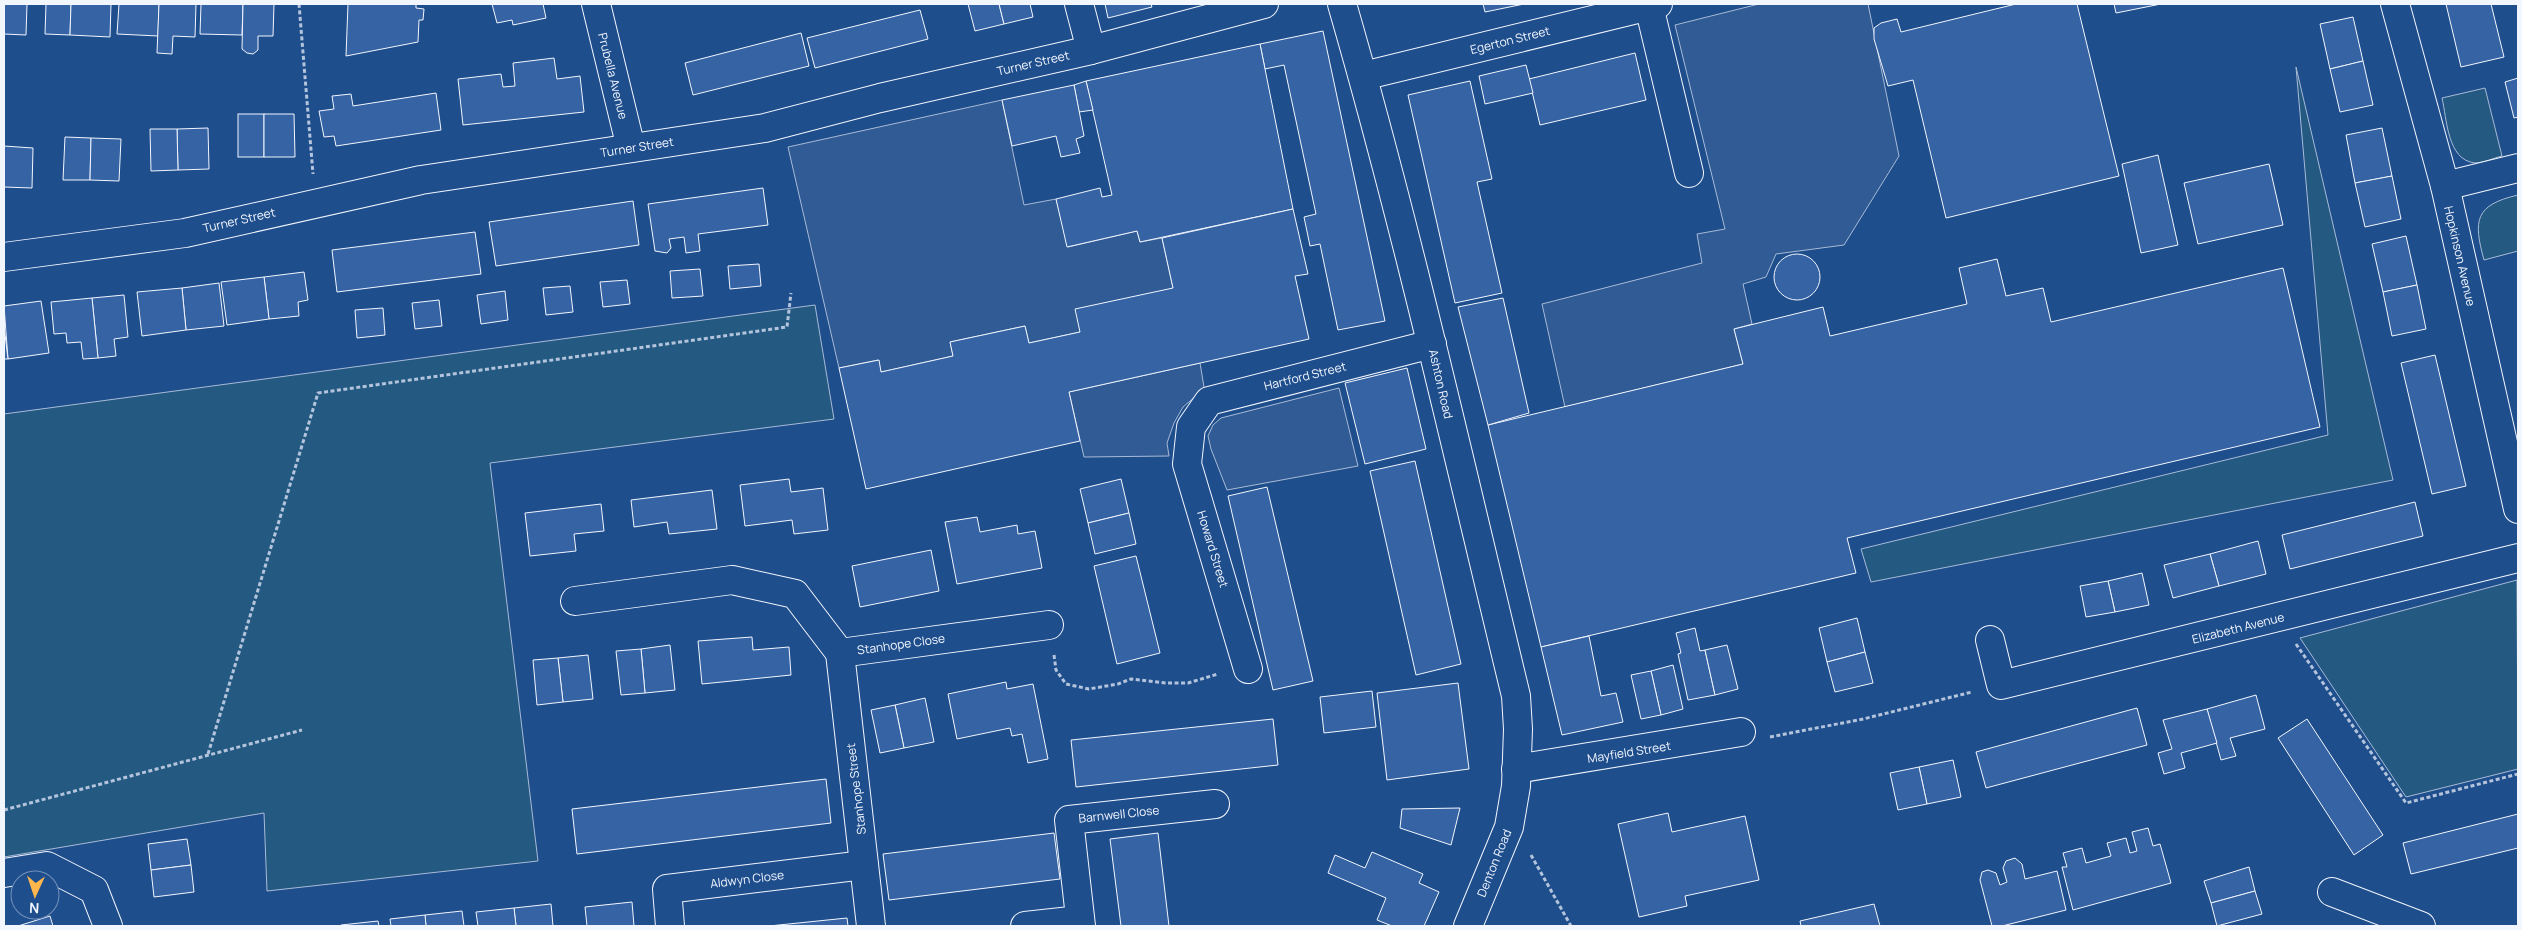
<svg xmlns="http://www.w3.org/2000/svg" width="2522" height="930" viewBox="0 0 2522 930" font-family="Manrope,sans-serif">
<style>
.green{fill:#245a82;stroke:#a8bbd7}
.parking{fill:#305b95;stroke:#a8bbd7}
.building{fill:#3563a3;stroke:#f2f6ff}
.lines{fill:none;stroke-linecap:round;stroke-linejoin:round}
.minor-casing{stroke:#f2f6ff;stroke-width:30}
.highway-casing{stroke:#f2f6ff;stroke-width:30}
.path{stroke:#b3c4dc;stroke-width:3;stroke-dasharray:4 2.5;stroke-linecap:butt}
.minor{stroke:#1f4e8c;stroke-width:28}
.highway{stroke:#1f4e8c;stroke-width:28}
.labels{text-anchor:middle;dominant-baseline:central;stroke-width:4;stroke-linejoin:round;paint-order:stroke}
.street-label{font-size:12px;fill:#f2f6ff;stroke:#1f4e8c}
</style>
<rect width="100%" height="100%" fill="#1f4e8c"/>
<g class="green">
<polygon points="2296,67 2393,480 1871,582 1861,549 2328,435"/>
<path d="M2485 88 2502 156C2494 158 2483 163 2475 163 2447 160 2447 119 2442 98Z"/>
<path d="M2518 195V251L2484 260C2473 220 2475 205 2518 195Z"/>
<polygon points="815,305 834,419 490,463 538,861 267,891 264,813 4,857 4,414"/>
<polygon points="2517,580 2518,769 2406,797 2300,638"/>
</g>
<g class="parking">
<polygon points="1759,4 1868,4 1899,156 1844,245 1776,254 1766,277 1743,284 1752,324 1734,329 1743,364 1565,407 1542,304 1702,263 1697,234 1725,229 1675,25"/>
<polygon points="1002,100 1024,205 1056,199 1068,247 1137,231 1140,242 1162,238 1173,288 1080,332 1029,343 1025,326 950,342 953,356 881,372 878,360 839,368 788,147"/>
<polygon points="1200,363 1205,393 1196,396 1183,407 1174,423 1167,443 1169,456 1084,457 1069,392"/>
<polygon points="1339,388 1358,466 1227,490 1211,449 1208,436 1213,425 1221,418"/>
</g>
<g class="building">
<polygon points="4,4 27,4 26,35 4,34"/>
<polygon points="46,4 71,4 70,35 45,34"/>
<polygon points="71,4 111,4 110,37 70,35"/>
<polygon points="119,4 159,4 158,36 117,34"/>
<polygon points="159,4 196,4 195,37 173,36 172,54 157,53"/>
<polygon points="201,4 243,4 242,35 200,34"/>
<polygon points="243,4 274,4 273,36 258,36 258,50 253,54 247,53 242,49"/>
<polygon points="348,4 416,4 416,8 424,9 423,20 419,20 418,42 346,56"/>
<polygon points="492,4 543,4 546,18 513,25 512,20 497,23"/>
<polygon points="968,4 999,4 1004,24 975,31"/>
<polygon points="999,4 1030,4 1033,17 1004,24"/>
<polygon points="1105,4 1151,4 1152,7 1108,18"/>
<polygon points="1483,4 1524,4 1485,12"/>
<polygon points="2016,4 2077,4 2119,176 1946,218 1913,80 1888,86 1874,39 1874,28 1881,23 1897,19 1901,32"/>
<polygon points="2114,4 2161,4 2116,13"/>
<polygon points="2446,4 2491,4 2504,57 2461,67"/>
<polygon points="920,10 928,39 815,68 807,38"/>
<polygon points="2353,17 2363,61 2330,69 2320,24"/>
<polygon points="1323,31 1385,321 1338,330 1320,244 1310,246 1304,217 1316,214 1284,65 1265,69 1260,44"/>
<polygon points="801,33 809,66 693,95 685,63"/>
<polygon points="1260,44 1293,209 1140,242 1137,231 1067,247 1056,199 1100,188 1102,197 1112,195 1086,81"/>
<polygon points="1635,53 1646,100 1540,125 1529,79"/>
<polygon points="554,58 557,79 580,76 584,112 463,125 458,79 501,74 503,87 515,86 513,63"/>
<polygon points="2363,61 2373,105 2340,112 2330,69"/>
<polygon points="1526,65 1533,93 1485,104 1479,76"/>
<polygon points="2518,78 2518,117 2514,118 2505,82"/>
<polygon points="1086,81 1093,110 1079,112 1074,85"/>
<polygon points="1470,81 1492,179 1477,182 1502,293 1455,303 1408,95"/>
<polygon points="1074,85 1084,136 1076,139 1080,153 1061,157 1056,136 1012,146 1002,100"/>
<polygon points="436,93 441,130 336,146 334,136 324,137 319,111 334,109 332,96 351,94 353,106"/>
<rect x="238" y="114" width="26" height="43"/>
<polygon points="264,114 294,114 295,157 264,157"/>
<polygon points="208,128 209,169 178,170 177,129"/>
<polygon points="2382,128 2392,176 2355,183 2346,135"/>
<polygon points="150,129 177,129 178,170 151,171"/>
<polygon points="65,137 91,138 90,180 63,180"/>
<polygon points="91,138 121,139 119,181 90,180"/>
<polygon points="4,146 33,148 32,188 4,187"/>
<polygon points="2158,155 2178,245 2141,253 2122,164"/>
<polygon points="2269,164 2283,225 2198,244 2184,183"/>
<polygon points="2392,176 2401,219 2365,227 2355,183"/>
<polygon points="763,188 768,225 698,234 700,251 686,253 684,237 669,239 671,248 667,253 655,251 648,204"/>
<polygon points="633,201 639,245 496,266 489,222"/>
<polygon points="1293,209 1308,274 1295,276 1309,339 1069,392 1080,441 866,489 839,368 879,360 881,372 953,356 950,342 1025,326 1029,343 1080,332 1075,309 1173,288 1162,238"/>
<polygon points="475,232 481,274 337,292 332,250"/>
<polygon points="2406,236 2417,285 2383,292 2372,244"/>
<circle cx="1797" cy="277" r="23"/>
<polygon points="1997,259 2006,296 2043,288 2051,322 2283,268 2320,427 1847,538 1856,573 1541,647 1488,425 1743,364 1734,329 1823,307 1830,336 1967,304 1959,268"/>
<polygon points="759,264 761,286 730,289 728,266"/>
<polygon points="700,269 703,296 672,298 670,271"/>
<polygon points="304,272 308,300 298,302 299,316 269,319 264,277"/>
<polygon points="264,277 269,319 227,325 221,282"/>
<polygon points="627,280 630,304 603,307 600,282"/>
<polygon points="219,283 224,326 186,330 182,288"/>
<polygon points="2417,285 2426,329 2392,336 2383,292"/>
<polygon points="570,286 573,312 546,315 543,288"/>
<polygon points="182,288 186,330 142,336 137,292"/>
<polygon points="505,291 508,320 481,324 477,295"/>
<polygon points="124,295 128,337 114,339 116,356 98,358 92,298"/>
<polygon points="92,298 98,358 83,359 81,342 67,343 66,333 54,334 51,302"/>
<polygon points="1503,298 1529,413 1488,425 1458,307"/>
<polygon points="439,300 442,326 415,329 412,303"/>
<polygon points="41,301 49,353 8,359 4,306"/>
<polygon points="383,308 385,335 357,338 355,310"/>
<polygon points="4,326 8,359 4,359"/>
<polygon points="2435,355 2466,486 2432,494 2401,363"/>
<polygon points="1407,368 1426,449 1365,464 1345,383"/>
<polygon points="1415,461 1461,664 1416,675 1370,471"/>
<polygon points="789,479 791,492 823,488 828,530 794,534 792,520 745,526 740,485"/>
<polygon points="1121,479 1129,513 1088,523 1080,489"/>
<polygon points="1267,487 1313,681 1273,690 1228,496"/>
<polygon points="712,490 717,529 669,534 667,522 634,527 631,500"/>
<polygon points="2415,502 2423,536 2290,569 2282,535"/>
<polygon points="601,504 604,531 574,534 576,551 530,556 525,513"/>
<polygon points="1129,513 1136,544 1095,554 1088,523"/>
<polygon points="977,517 980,532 1017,525 1018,534 1035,531 1042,568 957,584 945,522"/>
<polygon points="2258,541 2266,574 2219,586 2210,554"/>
<polygon points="931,550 939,591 860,607 852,566"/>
<polygon points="2210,554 2219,586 2173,598 2164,565"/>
<polygon points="1136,556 1160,653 1117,664 1094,566"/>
<polygon points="2142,573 2149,605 2115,612 2108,581"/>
<polygon points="2108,581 2115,612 2086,617 2080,586"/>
<polygon points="1857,618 1865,652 1827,662 1819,628"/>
<polygon points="1695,628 1700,651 1705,650 1715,695 1688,700 1678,654 1681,653 1676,633"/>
<polygon points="1589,636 1601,696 1616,693 1623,722 1562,735 1541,647"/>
<polygon points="752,637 753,650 789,647 791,675 702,684 698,641"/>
<polygon points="670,645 675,690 645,693 641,649"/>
<polygon points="1727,645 1738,689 1715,695 1705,650"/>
<polygon points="641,649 645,693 621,695 616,651"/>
<polygon points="1865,652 1873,683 1835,692 1827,662"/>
<polygon points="588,655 593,699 563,702 558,658"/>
<polygon points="558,658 563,702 537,705 533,660"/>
<polygon points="1673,665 1683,709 1661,715 1651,671"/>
<polygon points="1651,671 1661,715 1641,719 1631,675"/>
<polygon points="1006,682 1007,689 1033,684 1048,759 1028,763 1022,734 1012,736 1010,728 957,739 948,694"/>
<polygon points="1458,683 1469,769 1387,780 1377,693"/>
<polygon points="1372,691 1376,727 1324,733 1320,697"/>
<polygon points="2256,695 2265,729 2230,738 2236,756 2221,760 2207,709"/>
<polygon points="925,698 934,742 904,748 895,705"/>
<polygon points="895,705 904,748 880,753 871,710"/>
<polygon points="2137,708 2147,745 1986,788 1976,752"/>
<polygon points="2207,709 2217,743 2181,753 2185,768 2164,774 2158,753 2172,749 2163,720"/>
<polygon points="1273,719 1278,765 1076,787 1071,740"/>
<polygon points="2307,719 2383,835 2354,855 2278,738"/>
<polygon points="1953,760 1961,797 1927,804 1919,767"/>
<polygon points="1919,767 1927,804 1898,810 1890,773"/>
<polygon points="826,779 831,823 577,854 572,809"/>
<polygon points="1460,808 1451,845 1400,828 1402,809"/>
<polygon points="1668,813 1672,832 1745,816 1759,880 1685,896 1687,906 1639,917 1618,824"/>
<polygon points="2518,814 2518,848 2411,874 2403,843"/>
<polygon points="2148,828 2153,846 2160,844 2171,883 2073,910 2062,867 2067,867 2063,853 2082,848 2086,863 2111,856 2107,843 2126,838 2130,853 2137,851 2132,832"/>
<polygon points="1054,833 1060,879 889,900 883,854"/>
<polygon points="1158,833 1169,926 1121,926 1110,839"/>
<polygon points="187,839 191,865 151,870 148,844"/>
<polygon points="1372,852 1423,874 1419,883 1439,892 1424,926 1392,926 1377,920 1386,898 1328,873 1335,855 1365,868"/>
<polygon points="2015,858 2022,864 2025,879 2057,871 2066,910 2002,926 1992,926 1980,880 1982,872 1988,870 1996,873 2000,885 2007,882 2003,868 2006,861"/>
<polygon points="191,865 194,892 154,897 151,870"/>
<polygon points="2249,867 2255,891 2211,903 2204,881"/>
<polygon points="2255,891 2262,914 2217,926 2211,903"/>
<polygon points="632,902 634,926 587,926 585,907"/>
<polygon points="551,904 553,926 516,926 514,908"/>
<polygon points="1874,904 1880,926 1801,926 1800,921"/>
<polygon points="514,908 516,926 478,926 476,912"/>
<polygon points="462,911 464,926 426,926 425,915"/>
<polygon points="425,915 426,926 391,926 390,919"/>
<polygon points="50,916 53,926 18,926"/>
<polygon points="847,918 848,926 769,926"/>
<polygon points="378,921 379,926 341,926 341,925"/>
</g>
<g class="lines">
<g class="minor-casing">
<g id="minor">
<polyline points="596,4 631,148"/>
<polyline points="1079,4 1091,50"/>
<polyline points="2395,4 2445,186 2518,509"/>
<polyline points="1649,6 1689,173"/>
<polyline points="1363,76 1658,4"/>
<polyline points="2445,186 2518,168"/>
<polyline points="4,257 185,233 421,180 765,128 880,98 1091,50 1264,4"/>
<polyline points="575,601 732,580 795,594 840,653 1049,625"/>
<polyline points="1990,640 2001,685 2518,558"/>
<polyline points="840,653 871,926"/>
<polyline points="1248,669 1187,464 1191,427 1209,401 1432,344"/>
<polyline points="1516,769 1741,732"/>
<polyline points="4,873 47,866 94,890 108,926"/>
<polyline points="2332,892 2421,926"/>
<polyline points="670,926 667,889 864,865"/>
<polyline points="1025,926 1080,920"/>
<polyline points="1081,926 1069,820 1215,804"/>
</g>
</g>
<g class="highway-casing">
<path id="highway" d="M1342 4C1408 232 1460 465 1516 696L1518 729 1516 786 1509 827 1468 926"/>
</g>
<g class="path">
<polyline points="299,4 313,174"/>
<polyline points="2296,644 2406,803 2518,774"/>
<polyline points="1054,655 1056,670 1066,684 1089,689 1118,684 1131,679 1166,683 1188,683 1218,674"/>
<polyline points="1770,737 1863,719 1972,692"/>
<polyline points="208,754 318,393 787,327 791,293"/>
<polyline points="4,810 302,730"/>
<polyline points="1531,855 1571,926"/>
</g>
<use href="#minor" class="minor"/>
<use href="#highway" class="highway"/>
</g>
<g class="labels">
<g class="street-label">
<text transform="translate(1510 40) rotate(-14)">Egerton Street</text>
<text transform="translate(1033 63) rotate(-13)">Turner Street</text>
<text transform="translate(613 76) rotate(76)">Prubella Avenue</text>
<text transform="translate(637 147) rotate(-9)">Turner Street</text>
<text transform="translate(239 220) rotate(-13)">Turner Street</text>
<text transform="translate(2460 256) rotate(77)">Hopkinson Avenue</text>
<text transform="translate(1305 376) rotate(-14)">Hartford Street</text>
<text transform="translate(1441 384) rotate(77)">Ashton Road</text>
<text transform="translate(1213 549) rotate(73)">Howard Street</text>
<text transform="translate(2238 628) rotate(-14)">Elizabeth Avenue</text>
<text transform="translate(901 644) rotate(-8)">Stanhope Close</text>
<text transform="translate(1629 752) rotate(-9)">Mayfield Street</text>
<text transform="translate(856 789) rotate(-97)">Stanhope Street</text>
<text transform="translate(1119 814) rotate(-6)">Barnwell Close</text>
<text transform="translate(1494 863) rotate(-68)">Denton Road</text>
<text transform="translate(747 879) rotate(-7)">Aldwyn Close</text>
</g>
</g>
<rect width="2522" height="930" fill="none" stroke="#f2f6ff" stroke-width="10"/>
<g transform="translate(35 895) rotate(183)"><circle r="24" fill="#1f4e8c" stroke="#7391ba"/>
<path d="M0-4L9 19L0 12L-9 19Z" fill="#ffb74d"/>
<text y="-8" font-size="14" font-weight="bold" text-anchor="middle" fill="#f2f6ff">N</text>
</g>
</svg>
